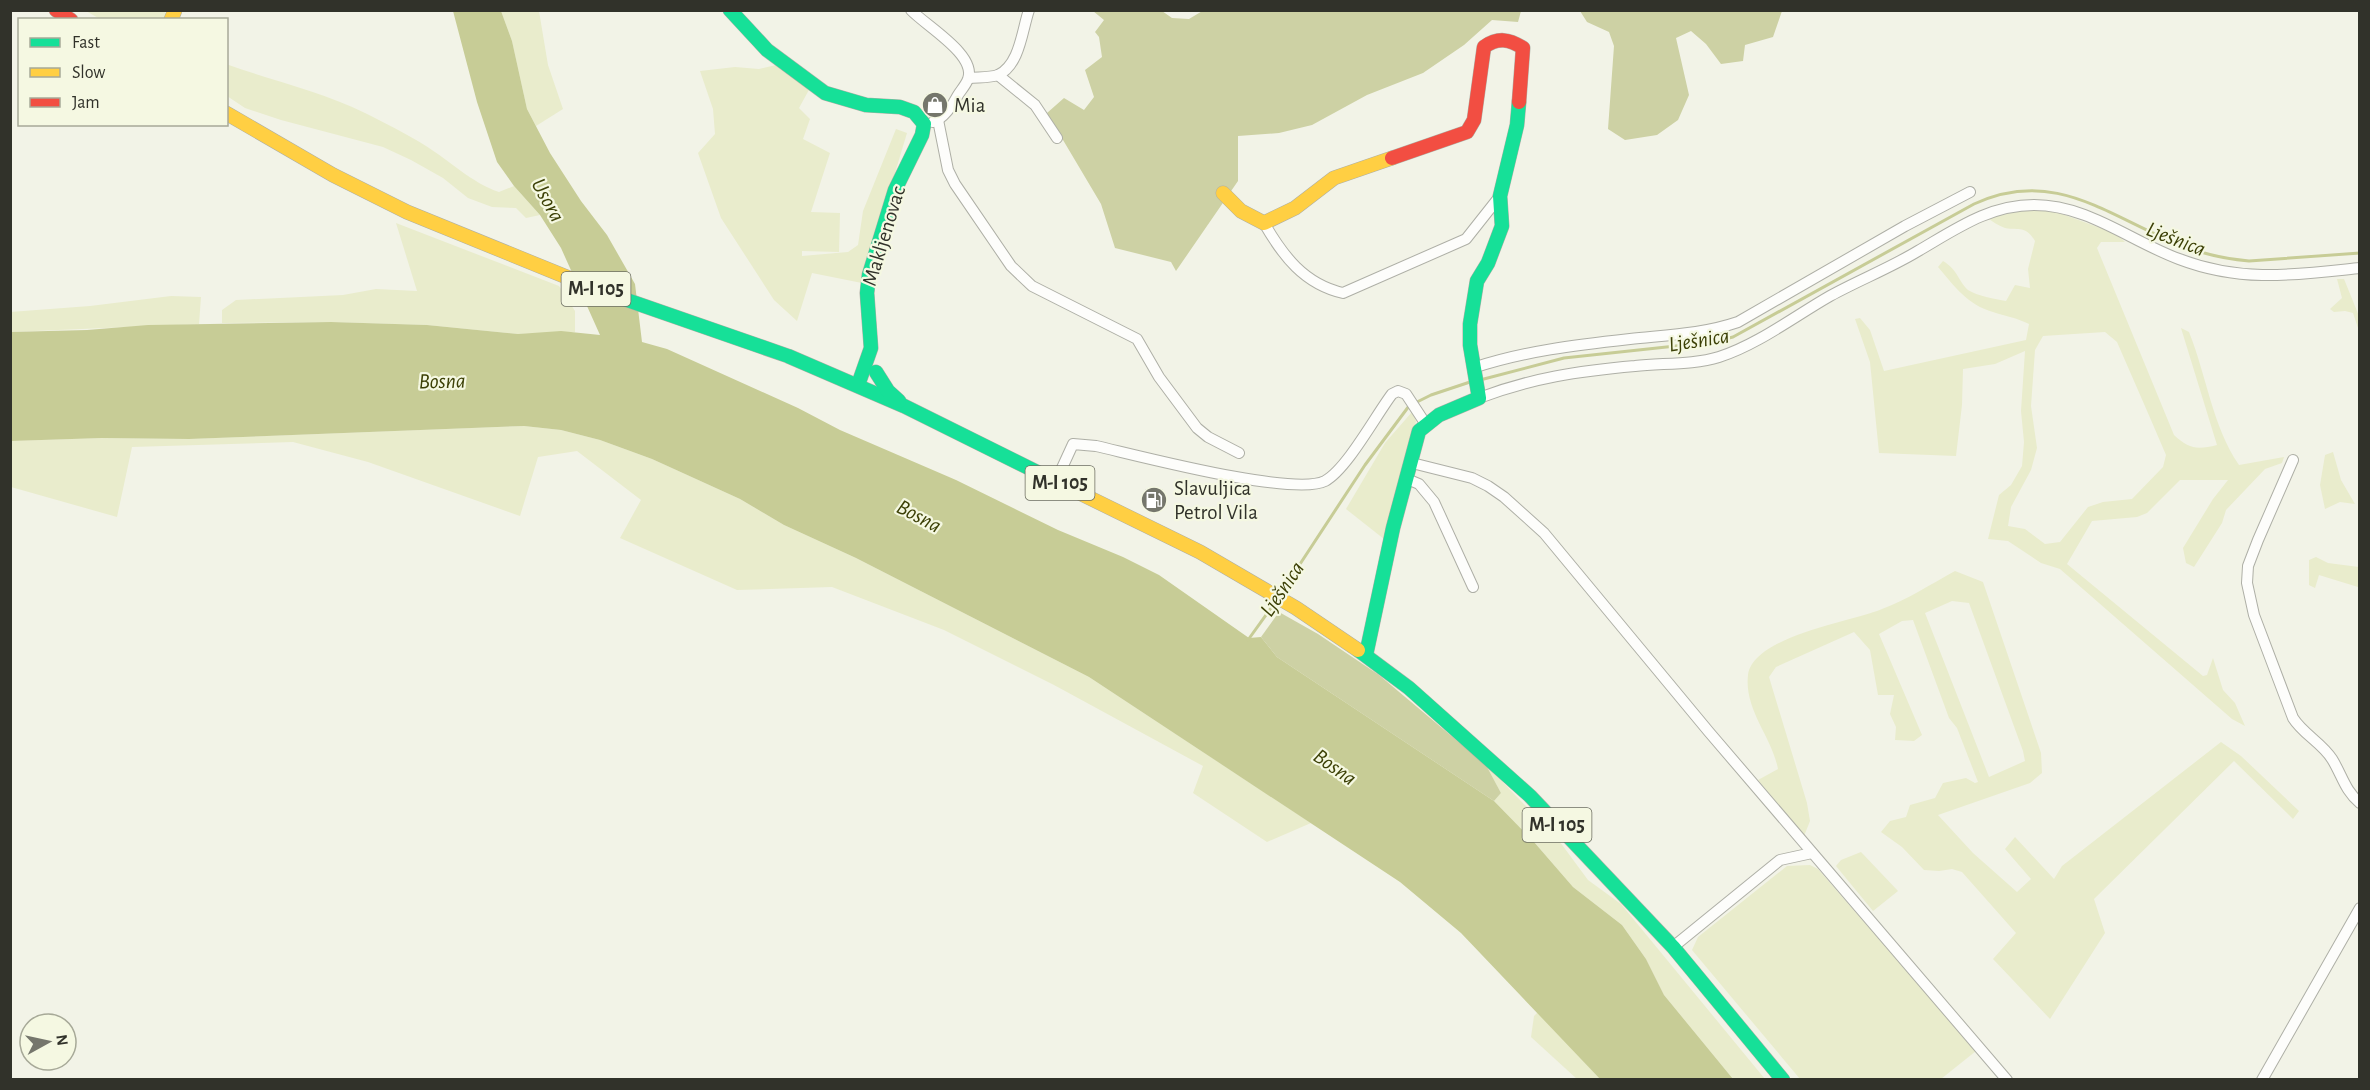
<svg xmlns="http://www.w3.org/2000/svg" width="2370" height="1090" viewBox="0 0 2370 1090" font-family="'Alegreya Sans',sans-serif">
<style>
.green{fill:#e9eccc;fill-rule:evenodd}
.forest{fill:#cdd1a4}
.water{fill:#c7cc96}
.lines{fill:none;stroke-linecap:round;stroke-linejoin:round}
.stream{stroke:#c7cc96;stroke-width:3}
.street-casing{stroke:#aeafa6;stroke-width:12}
.fast-casing{stroke:#aeafa6;stroke-width:15}
.slow-casing{stroke:#aeafa6;stroke-width:15}
.jam-casing{stroke:#aeafa6;stroke-width:15}
.street{stroke:#fdfdfb;stroke-width:10}
.fast{stroke:#16e098;stroke-width:14}
.slow{stroke:#ffcf43;stroke-width:14}
.jam{stroke:#f24e42;stroke-width:14}
.labels{text-anchor:middle;dominant-baseline:central;stroke-width:4.5;stroke-linejoin:round;paint-order:stroke}
.shield{fill:#f5f8e2;stroke:#6c6d61;stroke-width:1.5}
.shield-label{font-size:20px;font-weight:bold;fill:#31322a}
.poi-label{font-size:21px;fill:#31322a;stroke:#f5f8e2;text-anchor:start}
.street-label{font-size:21px;fill:#31322a;stroke:#f5f8e2}
.water-label{font-size:22px;font-style:italic;fill:#3c4006;stroke:#f5f8e2}
</style>
<rect width="100%" height="100%" fill="#f2f3e7"/>
<g class="green">
<polygon points="86,11 164,11 170,19 100,19"/>
<polygon points="501,11 539,11 548,65 563,109 536,126 527,109 512,41"/>
<polygon points="785,63 810,88 799,108 810,119 803,139 830,153 811,212 840,213 839,252 802,251 802,256 848,252 858,245 863,211 896,129 907,133 862,283 812,273 797,321 774,300 721,218 698,153 715,134 713,109 700,71 735,67 759,69"/>
<path d="M226 64C273 81 321 91 365 113 385 123 407 134 426 146 450 161 472 183 499 192L514 186 540 215 526 218 516 208 492 207 468 198 443 178 411 160 383 147 281 120 245 108 227 96Z"/>
<path d="M2026 210H2051L2117 234 2125 242H2101L2097 248 2174 435C2189 449 2197 450 2217 445L2181 328 2189 332C2207 377 2212 425 2239 465L2284 457 2282 463 2265 469 2226 510 2222 523 2194 567 2186 563 2183 548 2213 499 2228 480H2180L2147 513 2137 517 2092 521 2067 564 2203 676 2207 675 2213 658 2223 690 2235 703 2245 726 2232 719 2060 569 2041 563 2008 541 1988 539 1999 495 2011 485 2022 466 2024 442 2021 411 2025 351 1995 364 1963 369 1962 405 1956 456 1879 453 1870 362 1855 319 1860 318 1870 330 1884 371 2026 340 2029 324C2017 318 2005 316 1993 312 1968 305 1954 286 1938 267L1943 261C1959 271 1958 281 1968 290 1977 296 1995 299 2006 301L2015 285 2030 288 2028 269 2035 241C2025 225 2021 231 2005 228 1999 226 1992 221 1987 218ZM2105 332 2117 342 2151 420 2166 455 2163 467 2132 499 2103 502 2088 507 2060 542 2045 544 2025 529 2008 526 2011 507 2031 470 2037 448 2031 406 2035 350 2043 336Z"/>
<polygon points="396,223 559,286 575,311 575,332 518,334 427,325 331,322 222,323 222,310 236,300 343,295 376,289 417,291"/>
<polygon points="2337,279 2344,279 2359,316 2359,331 2353,313 2345,311 2334,312 2330,309 2342,298"/>
<polygon points="171,296 201,297 199,324 11,332 10,312 90,306"/>
<polygon points="1412,412 1416,421 1415,428 1384,539 1346,509 1385,443"/>
<polygon points="524,426 561,430 600,440 652,459 740,499 784,525 856,558 1089,677 1311,823 1267,842 1193,793 1203,766 1054,685 944,630 832,587 737,590 620,538 641,500 577,451 538,457 520,516 368,462 293,442 132,447 117,517 11,487 10,441 102,438 189,439"/>
<polygon points="2333,452 2341,480 2355,504 2340,502 2325,509 2320,485 2325,455"/>
<polygon points="2316,557 2328,563 2359,567 2358,587 2319,575 2315,588 2309,585 2309,560"/>
<path d="M1955 571 1983 582 2041 753 2042 773 2030 783 1938 815 1973 853 2017 892 2031 879 2005 849 2015 837 2054 879 2062 866 2221 742 2241 756 2299 811 2293 819 2234 761 2094 899 2105 933 2050 1019 1993 959 2016 933 1962 872 1952 869 1939 871 1924 870 1902 847 1881 832 1890 821 1906 817 1910 805 1935 798 1943 783 1966 778 1975 783 1978 782 1957 728 1949 718 1913 620 1902 621 1879 634 1922 735 1914 741 1895 740 1896 727 1890 714 1894 695H1878L1870 650 1854 632 1776 667 1769 677 1807 803 1810 821 1804 836 1758 780 1778 769C1772 737 1744 710 1748 675 1753 636 1851 622 1882 609 1907 600 1931 584 1955 571ZM1952 601 1969 603 2023 751 2025 761 1989 777 1925 613Z"/>
<polygon points="1486,765 1557,838 1588,880 1621,904 1765,1079 1733,1079 1664,995 1646,959 1622,925 1573,887 1534,842 1494,801 1501,793"/>
<polygon points="1861,852 1898,891 1873,911 1836,866 1841,860"/>
<polygon points="1810,865 1818,869 1976,1051 1941,1079 1800,1079 1692,950 1698,937 1787,866"/>
<polygon points="1538,1012 1600,1079 1577,1079 1531,1037 1534,1016"/>
</g>
<g class="forest">
<polygon points="1204,10 1521,11 1518,22 1492,20 1464,45 1423,73 1367,95 1312,125 1279,133 1238,136 1238,181 1176,271 1171,262 1115,248 1101,204 1047,113 1064,98 1084,110 1094,97 1085,70 1102,57 1099,37 1095,32 1104,20 1093,11 1162,11 1172,18 1189,19"/>
<polygon points="1580,11 1782,11 1773,37 1745,45 1743,61 1721,64 1706,44 1691,31 1676,38 1689,95 1678,120 1657,135 1625,140 1608,129 1614,46 1609,32 1587,22"/>
<polygon points="1279,612 1318,634 1379,675 1486,765 1501,793 1494,801 1277,657 1261,637"/>
</g>
<polygon class="water" points="453,11 501,11 512,41 527,109 550,153 581,201 607,235 635,284 642,342 667,349 798,408 840,430 956,480 1058,530 1123,557 1159,575 1249,638 1261,637 1277,657 1494,801 1534,842 1573,887 1622,925 1646,959 1664,995 1733,1079 1600,1079 1461,933 1400,882 1089,677 856,558 784,525 740,499 652,459 600,440 561,430 524,426 189,439 102,438 11,441 10,332 87,330 148,325 331,322 427,325 518,334 561,331 600,335 561,248 540,215 514,186 497,162 477,102"/>
<g class="lines">
<g class="stream">
<path d="M1480 380 1564 358 1713 342 1733 337 1974 204C2052 168 2104 213 2173 242 2196 252 2224 259 2249 261L2360 253"/>
<polyline points="1415,403 1431,395 1470,382"/>
<polyline points="1281,593 1365,465 1409,406"/>
<polyline points="1248,640 1276,601"/>
</g>
<g class="street-casing">
<g id="street">
<path d="M911 10C926 26 977 55 968 79 966 85 961 90 958 95 953 105 943 119 933 122"/>
<polyline points="998,75 1035,105 1057,138"/>
<path d="M969 78C977 77 990 78 998 75 1020 65 1022 30 1029 10"/>
<polyline points="938,120 948,170 955,184 1011,266 1032,286 1137,339 1159,377 1197,428 1208,437 1239,453"/>
<path d="M1264 223C1283 256 1304 284 1343 293L1466 239 1500 196"/>
<path d="M1473 368C1524 351 1576 345 1630 339 1667 335 1703 334 1738 322L1905 226 1970 192"/>
<path d="M1479 398C1532 378 1578 371 1635 366 1662 363 1693 365 1719 357 1757 345 1795 316 1830 296 1859 280 1890 268 1918 251 1956 229 1989 205 2034 205 2088 205 2130 241 2179 259 2242 283 2294 275 2360 268"/>
<path d="M2293 460 2258 540 2248 566 2247 583 2254 615 2293 718C2303 734 2322 743 2332 759 2342 775 2345 791 2360 803"/>
<polyline points="1412,463 1472,478 1488,486 1504,497 1544,533 1709,732 2007,1080"/>
<polyline points="1407,479 1419,484 1434,502 1473,587"/>
<path d="M1056 481 1073 444 1096 446C1136 455 1294 497 1325 481 1347 469 1376 415 1392 394L1398 391 1406 394 1425 423"/>
<polyline points="1673,947 1780,860 1812,853"/>
<polyline points="2262,1080 2360,908"/>
</g>
</g>
<g class="fast-casing">
<g id="fast">
<polyline points="730,10 767,50 825,93 866,105 900,107 914,112 924,124 922,135 895,190 869,275 867,293 871,348 858,385"/>
<polyline points="601,291 788,356 904,406 1049,478"/>
<polyline points="876,372 888,391 899,401"/>
<polyline points="1358,650 1409,688 1530,796 1673,947 1783,1080"/>
<polyline points="1366,655 1393,528 1419,431 1439,415 1479,398 1470,345 1470,324 1477,281 1488,263 1502,226 1500,196 1517,125 1519,102"/>
</g>
</g>
<g class="slow-casing">
<g id="slow">
<polyline points="171,20 175,10"/>
<polyline points="226,113 333,175 407,212 601,291"/>
<polyline points="1223,193 1241,211 1264,223 1295,208 1334,178 1392,158"/>
<polyline points="1049,478 1200,552 1296,608 1358,650"/>
</g>
</g>
<g class="jam-casing">
<g id="jam">
<polyline points="56,10 71,20"/>
<path d="M1392 158 1467 132 1474 120 1484 47C1498 37 1509 39 1523 48L1519 102"/>
</g>
</g>
<use href="#street" class="street"/>
<use href="#fast" class="fast"/>
<use href="#slow" class="slow"/>
<use href="#jam" class="jam"/>
</g>
<defs>
<g id="shop-disc" transform="scale(1.35)"><circle r="9.5" fill="#75766c" stroke="#f5f8e2"/><path d="M-5-2.5h2.3a2.7 3.5 0 0 1 5.4 0H5L5.5 6h-11ZM-1.5-2.5h3a1.5 2.3 0 0 0-3 0Z" fill="#fff"/></g>
<g id="fuel-disc" transform="scale(1.35)"><circle r="9.5" fill="#75766c" stroke="#f5f8e2"/><path d="M-5.5-6h7V0h2V4h1.3V-2.5L3-4.5l.8-.8L6-3V5H2.5V1h-1V6h-7ZM-4.2-4.7v3.2H.2V-4.7Z" fill="#fff"/></g>
</defs>
<g fill-rule="evenodd">
<use href="#shop-disc" x="935" y="105"/>
<use href="#fuel-disc" x="1154" y="500"/>
</g>
<g class="labels">
<g class="shield">
<rect x="561.5" y="272" width="69" height="34" rx="4.5"/>
<rect x="1025.5" y="466" width="69" height="34" rx="4.5"/>
<rect x="1522.5" y="808" width="69" height="34" rx="4.5"/>
</g>
<g class="shield-label">
<text x="596" y="289">M-I 105</text>
<text x="1060" y="483">M-I 105</text>
<text x="1557" y="825">M-I 105</text>
</g>
<g class="poi-label">
<text x="954" y="105">Mia</text>
<text x="1174" y="488">Slavuljica<tspan x="1174" dy="24">Petrol Vila</tspan></text>
</g>
<g class="street-label">
<text transform="translate(884 236) rotate(-73)">Makljenovac</text>
</g>
<g class="water-label">
<text transform="translate(548 200) rotate(61)">Usora</text>
<text transform="translate(2176 239) rotate(21)">Lješnica</text>
<text transform="translate(1699 340) rotate(-9)">Lješnica</text>
<text transform="translate(442 381) rotate(-1)">Bosna</text>
<text transform="translate(919 516) rotate(28)">Bosna</text>
<text transform="translate(1282 589) rotate(-56)">Lješnica</text>
<text transform="translate(1335 767) rotate(35)">Bosna</text>
</g>
</g>
<rect width="2370" height="1090" fill="none" stroke="#31322a" stroke-width="24"/>
<rect x="18" y="18" width="210" height="108" fill="#f5f8e2" stroke="#a7a998" stroke-width="1.5"/>
<rect x="30" y="38" width="30" height="9" fill="#16e098" stroke="#a7a998" stroke-width="1.5"/>
<text x="72" y="48" font-size="18" fill="#31322a">Fast</text>
<rect x="30" y="68" width="30" height="9" fill="#ffcf43" stroke="#a7a998" stroke-width="1.5"/>
<text x="72" y="78" font-size="18" fill="#31322a">Slow</text>
<rect x="30" y="98" width="30" height="9" fill="#f24e42" stroke="#a7a998" stroke-width="1.5"/>
<text x="72" y="108" font-size="18" fill="#31322a">Jam</text>
<g transform="translate(48 1042) rotate(82)"><circle r="28" fill="#f5f8e2" stroke="#a7a998" stroke-width="1.5"/>
<path d="M0-4.5L10 22L0 15L-10 22Z" fill="#75766c"/>
<text y="-9" font-size="16" font-weight="bold" text-anchor="middle" fill="#31322a">N</text>
</g>
</svg>
